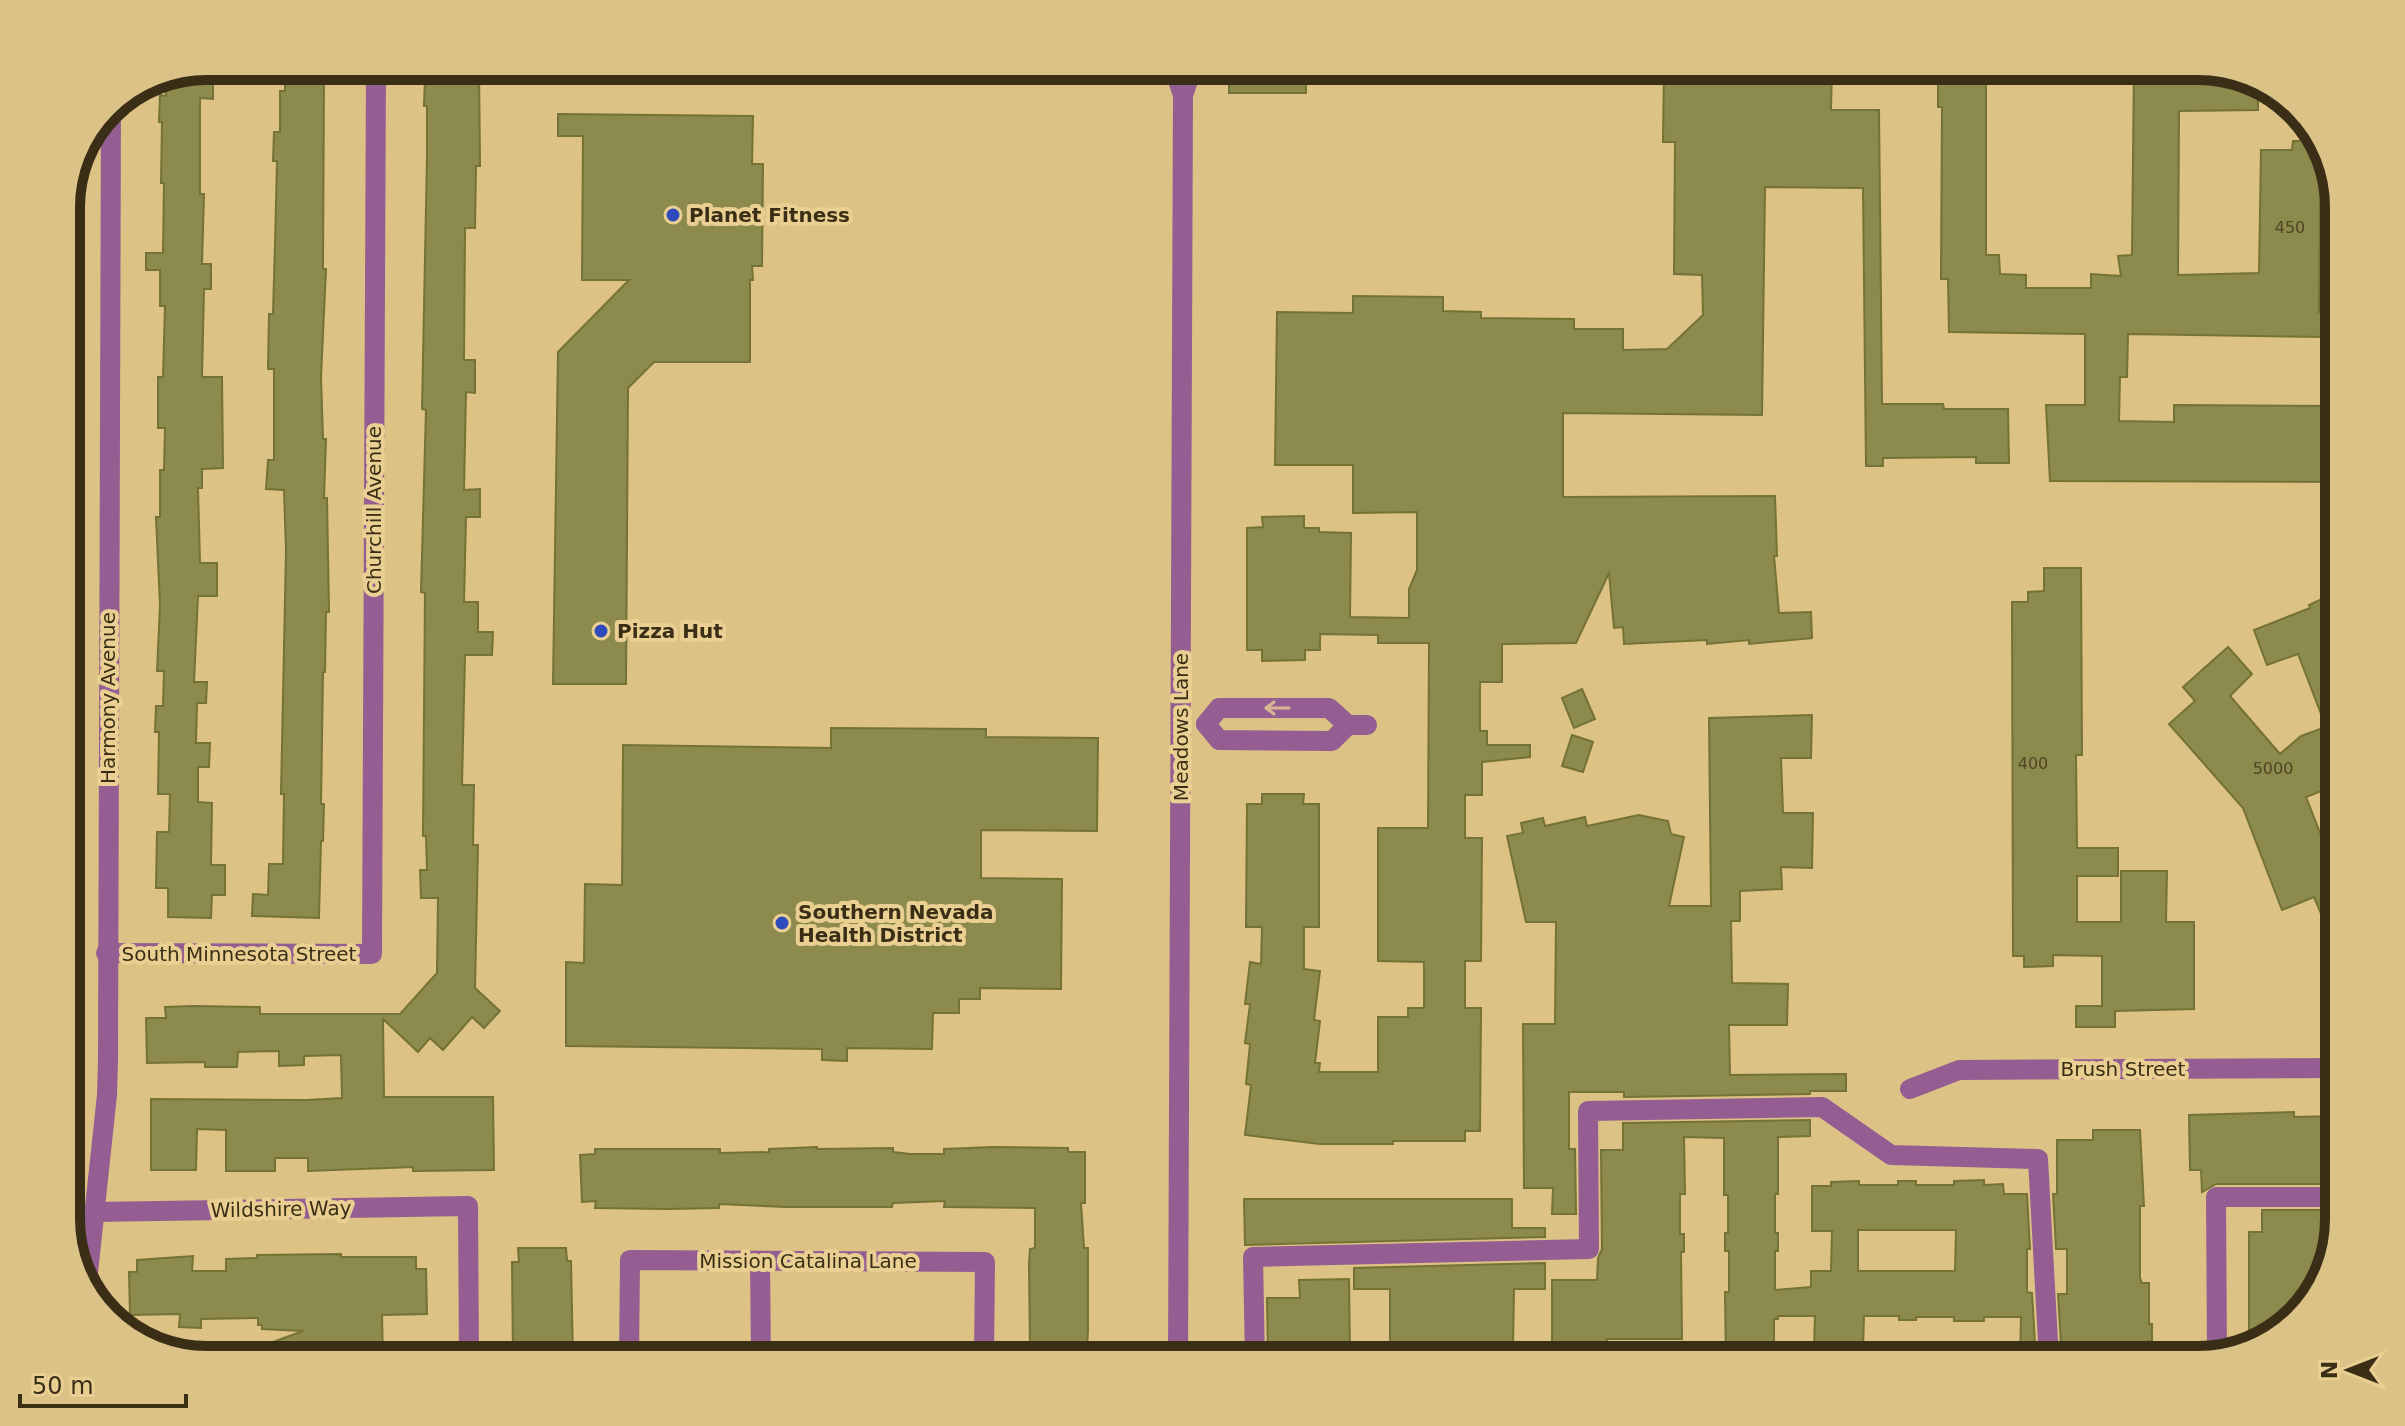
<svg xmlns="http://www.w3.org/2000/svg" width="2405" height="1426" viewBox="0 0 2405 1426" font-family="'DejaVu Sans',sans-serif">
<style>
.building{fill:#8c8a4c;stroke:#747234;stroke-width:2;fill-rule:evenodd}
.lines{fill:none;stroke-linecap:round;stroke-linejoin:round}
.minor{stroke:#945e93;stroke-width:20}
.oneway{stroke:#d8b891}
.poi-dot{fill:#2e4bbc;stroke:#e9cf91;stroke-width:3}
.labels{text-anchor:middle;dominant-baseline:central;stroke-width:8;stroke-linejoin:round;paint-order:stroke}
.number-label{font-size:16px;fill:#4e4624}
.poi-label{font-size:20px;font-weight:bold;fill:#3a2f16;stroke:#e9cf91;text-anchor:start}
.street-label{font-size:20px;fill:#3a2f16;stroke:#e9cf91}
.rim{fill:none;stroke:#3a2f16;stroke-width:10}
</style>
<rect width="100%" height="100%" fill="#dcc284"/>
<g class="building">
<polygon points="430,66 479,66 480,166 476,166 475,228 465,228 464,360 475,360 475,393 466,392 464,490 480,489 480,517 466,517 464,602 478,602 478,632 493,632 492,655 465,655 462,785 474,785 473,845 478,845 475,988 500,1011 484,1028 472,1017 443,1050 430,1038 418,1052 383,1019 384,1097 493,1097 494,1170 413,1171 413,1167 308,1171 308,1158 275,1158 275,1171 226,1171 226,1130 197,1129 196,1170 151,1170 151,1099 307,1100 342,1098 341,1055 304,1056 304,1065 279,1066 279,1051 238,1052 237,1067 205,1067 205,1062 147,1063 146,1018 166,1018 165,1007 193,1006 260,1007 260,1014 400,1014 437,973 438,898 421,898 420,870 427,870 426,836 423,836 425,593 421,592 426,410 422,409 427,157 427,106 424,106 425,77 430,77"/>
<rect x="1229" y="66" width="77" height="27"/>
<polygon points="1664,66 1832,66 1831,110 1879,110 1882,404 1943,404 1944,409 2008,409 2009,463 1976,463 1976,457 1883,458 1883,466 1866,466 1863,188 1765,187 1762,415 1563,413 1563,497 1775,496 1777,556 1774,556 1779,613 1811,612 1812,638 1749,644 1749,640 1707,644 1707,640 1624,644 1623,627 1614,628 1609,573 1576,643 1502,644 1502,682 1480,682 1480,731 1487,731 1487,745 1530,745 1530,757 1482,762 1482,795 1465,795 1465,838 1482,838 1481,961 1465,961 1465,1008 1481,1008 1480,1131 1465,1131 1465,1141 1393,1141 1393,1144 1320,1144 1245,1135 1251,1085 1246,1084 1250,1044 1245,1043 1250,1004 1245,1004 1250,962 1261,964 1262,927 1246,927 1247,804 1262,804 1262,794 1304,794 1303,804 1319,804 1319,927 1304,927 1304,969 1320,971 1314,1020 1320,1021 1315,1063 1320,1063 1319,1072 1378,1072 1378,1017 1408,1017 1408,1008 1424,1008 1424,962 1378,961 1378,828 1428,828 1429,643 1378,643 1378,635 1320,634 1320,650 1305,650 1305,660 1262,661 1262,650 1247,650 1247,528 1263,527 1262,517 1304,516 1304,528 1319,528 1319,532 1351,533 1350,617 1409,618 1409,589 1417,570 1417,512 1353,513 1353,465 1275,465 1277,312 1353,313 1353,296 1443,297 1443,311 1481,312 1481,318 1574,319 1574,329 1623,329 1623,350 1667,349 1703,315 1702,275 1674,274 1675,142 1663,142"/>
<polygon points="1943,66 1972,66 1972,76 1986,76 1986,255 1999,255 2000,274 2026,275 2026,288 2091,288 2091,274 2121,276 2118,256 2132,255 2134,66 2198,66 2221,72 2214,83 2258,83 2258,110 2179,111 2178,275 2259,273 2261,150 2292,150 2293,141 2320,141 2322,175 2326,175 2326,204 2320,204 2319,312 2326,312 2325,337 2128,334 2127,377 2120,377 2119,421 2174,422 2174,405 2339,406 2339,482 2050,481 2046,405 2085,405 2085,334 1949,332 1948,279 1941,279 1942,107 1938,107 1938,78 1943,78"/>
<polygon points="182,71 213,71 213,99 200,98 200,194 204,194 202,264 211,264 211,289 204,289 202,377 222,377 223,468 202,469 202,488 198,488 200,563 217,563 217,596 198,596 194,682 207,682 206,703 197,703 196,743 210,743 209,767 198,767 198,802 212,803 211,865 225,865 225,895 212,895 211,918 168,917 168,888 156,888 157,832 169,832 170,794 158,794 159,732 155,732 156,706 163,706 164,671 157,671 160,605 156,517 160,517 160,470 164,470 165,428 158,428 158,377 163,377 165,306 160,306 160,270 146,270 146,253 163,253 164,183 161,183 162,122 159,122 160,95 166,96 166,74"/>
<polygon points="285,71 324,72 323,269 326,269 321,377 323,439 326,439 324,498 327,498 329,612 326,612 325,672 323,672 321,804 324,804 323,841 321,841 319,918 252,916 253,894 268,895 269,864 283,864 284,794 281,794 286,550 284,490 266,489 268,460 274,460 274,369 268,369 269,314 273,314 275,245 277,161 273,161 274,132 280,132 280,91 285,91"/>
<polygon points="558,114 753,116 752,164 763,164 762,266 752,266 753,280 750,280 750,362 654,362 628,388 626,684 553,684 558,352 629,280 582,280 583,136 558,136"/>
<polygon points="2044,568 2081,568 2082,755 2076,755 2077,848 2118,848 2118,876 2077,876 2077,922 2121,922 2121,871 2167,871 2166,922 2194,922 2194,1009 2115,1011 2115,1027 2076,1027 2076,1006 2102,1006 2102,956 2053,955 2053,966 2024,967 2024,956 2013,956 2012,602 2028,602 2028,592 2044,591"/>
<polygon points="2328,596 2339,621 2339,781 2332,787 2306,797 2339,881 2339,909 2322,916 2314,897 2282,910 2243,808 2169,724 2195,701 2183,687 2228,647 2252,674 2230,696 2280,754 2301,736 2326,727 2298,654 2267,665 2254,630 2310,608 2309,605"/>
<polygon points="1582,689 1595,719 1574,728 1562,698"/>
<polygon points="1812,715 1811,758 1781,758 1783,813 1813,813 1812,868 1781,867 1782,889 1740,891 1740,921 1731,921 1732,983 1788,984 1787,1025 1729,1025 1730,1075 1846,1074 1846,1091 1810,1091 1810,1094 1624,1097 1624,1092 1569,1092 1569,1149 1575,1149 1576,1214 1552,1214 1553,1188 1524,1188 1523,1024 1555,1024 1556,922 1526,922 1507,836 1523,833 1521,823 1543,818 1545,826 1585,817 1587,826 1639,815 1668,821 1671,834 1684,837 1669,906 1711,906 1709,718"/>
<polygon points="831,728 986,729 986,737 1098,738 1097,831 981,830 981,878 1062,879 1061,989 980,988 980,999 959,999 959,1013 933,1013 932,1049 847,1048 847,1061 822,1060 822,1049 566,1046 566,962 584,963 585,884 622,885 623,745 831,748"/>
<polygon points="1572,735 1593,742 1583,772 1562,766"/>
<polygon points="2294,1112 2294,1117 2339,1116 2339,1184 2216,1184 2202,1192 2201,1170 2190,1170 2189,1115"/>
<path d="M1810 1120V1136L1778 1137V1194H1775V1233H1778V1251H1775V1290L1811 1287V1271H1831L1832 1231H1812V1186H1831V1182L1859 1181V1185H1898V1181H1916V1185H1954V1181L1984 1180V1185L2003 1184 2004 1194H2027L2030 1249H2027V1292L2032 1293 2036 1360H2020L2021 1317H1984V1321H1954V1317H1916V1320H1899V1316H1864L1863 1349 1814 1348 1815 1316H1778V1319H1774V1360H1726L1725 1292H1729V1251H1725V1233H1728V1195H1724V1138L1684 1137 1685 1194H1680V1234H1684V1252H1681L1682 1339H1607V1355H1603V1360H1556V1356H1552V1280H1597L1598 1258 1602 1249 1601 1150H1623V1123ZM1858 1230H1956L1955 1271H1858Z"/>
<polygon points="2093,1130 2140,1130 2144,1206 2140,1206 2140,1278 2142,1283 2149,1283 2149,1324 2152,1324 2152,1341 2148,1341 2148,1360 2062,1360 2058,1294 2067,1294 2067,1249 2056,1249 2053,1194 2057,1194 2057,1140 2093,1140"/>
<polygon points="817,1147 817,1149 893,1148 893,1152 910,1154 944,1154 944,1149 993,1147 1068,1148 1068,1152 1085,1152 1085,1203 1081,1203 1084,1248 1088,1248 1088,1329 1087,1350 1083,1350 1083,1360 1033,1360 1033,1350 1030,1350 1029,1265 1030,1249 1035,1248 1035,1208 944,1207 945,1201 893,1203 892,1207 786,1207 719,1204 719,1208 667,1209 595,1208 596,1201 582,1202 580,1155 595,1154 595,1149 720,1149 720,1153 769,1152 769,1149"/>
<polygon points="1244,1199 1512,1199 1512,1228 1545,1228 1545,1237 1245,1245"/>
<polygon points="2262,1210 2339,1210 2339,1220 2320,1290 2269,1341 2249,1346 2249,1232 2262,1232"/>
<polygon points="518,1248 566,1248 567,1261 571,1261 573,1359 513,1359 512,1262 519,1262"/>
<polygon points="341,1254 341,1257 416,1257 416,1269 426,1269 427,1314 382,1315 383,1360 262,1360 262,1346 303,1331 262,1329 262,1325 258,1325 258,1318 201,1319 201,1328 179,1327 180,1314 130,1315 129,1272 137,1272 137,1260 193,1256 192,1271 226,1271 226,1259 257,1258 257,1255"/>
<polygon points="1545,1263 1545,1289 1514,1289 1513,1350 1508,1350 1508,1356 1411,1360 1411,1356 1390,1357 1390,1289 1354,1289 1354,1268"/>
<polygon points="1349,1279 1350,1356 1347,1356 1347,1360 1268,1360 1267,1298 1300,1298 1299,1280"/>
</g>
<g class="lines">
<g class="minor">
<polyline points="1173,66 1183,95"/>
<polyline points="1206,724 1219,708 1329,708 1348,725 1367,725"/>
<polyline points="1206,724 1219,740 1332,741 1348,725"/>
<polyline points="106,953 372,954 376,66"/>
<polyline points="1910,1089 1959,1070 2339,1068"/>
<polyline points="93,1212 468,1206 469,1360"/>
<polyline points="760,1262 761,1360"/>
<polyline points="86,1291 107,1095 108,1061 111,104"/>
<polyline points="2217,1355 2216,1197 2339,1197"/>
<polyline points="629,1360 630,1260 985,1262 984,1360"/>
<polyline points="1178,1360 1183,95 1193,66"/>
<polyline points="1255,1360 1253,1257 1589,1249 1588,1111 1822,1107 1891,1155 2038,1159 2049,1360"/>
</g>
</g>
<defs><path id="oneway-shaft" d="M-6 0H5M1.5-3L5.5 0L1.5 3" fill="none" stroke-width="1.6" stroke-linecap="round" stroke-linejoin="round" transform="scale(2)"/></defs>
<use class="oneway" href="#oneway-shaft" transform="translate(1277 708) rotate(-180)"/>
<g class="poi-dot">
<circle cx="673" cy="215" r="8"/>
<circle cx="601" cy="631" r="8"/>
<circle cx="782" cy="923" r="8"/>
</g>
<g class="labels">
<g class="number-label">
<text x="2290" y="227">450</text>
<text x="2033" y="763">400</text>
<text x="2273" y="768">5000</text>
</g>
<g class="poi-label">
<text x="689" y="215">Planet Fitness</text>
<text x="617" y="631">Pizza Hut</text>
<text x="798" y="912">Southern Nevada<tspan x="798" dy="23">Health District</tspan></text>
</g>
<g class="street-label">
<text transform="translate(374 510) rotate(-90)">Churchill Avenue</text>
<text transform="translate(108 698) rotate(-90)">Harmony Avenue</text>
<text transform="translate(1181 727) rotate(-90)">Meadows Lane</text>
<text x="239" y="954">South Minnesota Street</text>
<text x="2123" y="1069">Brush Street</text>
<text transform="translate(281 1209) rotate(-1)">Wildshire Way</text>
<text x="808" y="1261">Mission Catalina Lane</text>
</g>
</g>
<path d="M0 0H2405V1426H0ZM207 80H2198A127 127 0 0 1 2325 207V1219A127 127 0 0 1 2198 1346H207A127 127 0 0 1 80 1219V207A127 127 0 0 1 207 80Z" fill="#dbc287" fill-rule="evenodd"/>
<path class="rim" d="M207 80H2198A127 127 0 0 1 2325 207V1219A127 127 0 0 1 2198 1346H207A127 127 0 0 1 80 1219V207A127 127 0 0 1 207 80Z"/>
<g transform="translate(2349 1370) rotate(270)" stroke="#e9cf91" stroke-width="6" paint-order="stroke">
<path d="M0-6L14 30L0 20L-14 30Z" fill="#3a2f16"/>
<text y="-12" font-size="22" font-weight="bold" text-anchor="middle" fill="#3a2f16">N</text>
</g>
<path d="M20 1394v12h166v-12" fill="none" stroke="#3a2f16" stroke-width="4"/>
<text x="32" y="1394" font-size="24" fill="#3a2f16" stroke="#e9cf91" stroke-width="6" paint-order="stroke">50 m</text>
</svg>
